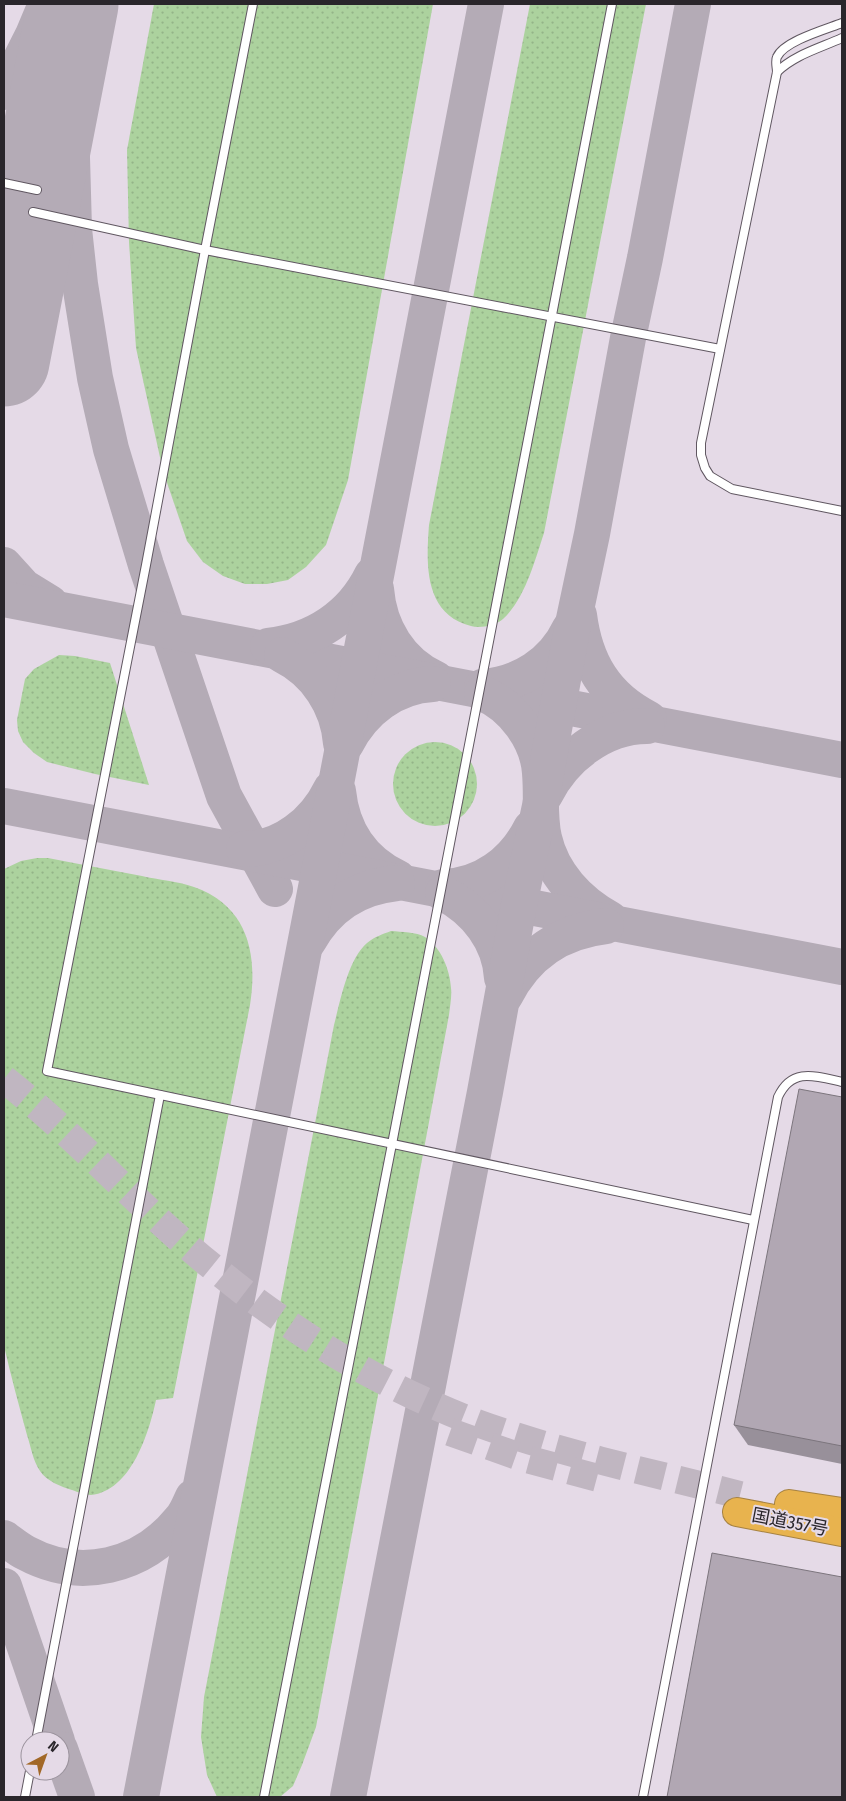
<svg xmlns="http://www.w3.org/2000/svg" width="846" height="1801" viewBox="0 0 846 1801" font-family="'Fira Sans Condensed','Noto Sans JP',sans-serif">
<style>
.grass{fill:url(#grass-dots)}
.lines{fill:none;stroke-linecap:round;stroke-linejoin:round}
.taxiway{stroke:#b4abb6;stroke-width:36}
.runway{stroke:#b4abb6;stroke-width:91}
.highway-tunnel{stroke:#c0b6c1;stroke-width:28;stroke-dasharray:28 14;stroke-linecap:butt}
.lane-casing{stroke:#605761;stroke-width:10}
.highway-casing{stroke:#a68242;stroke-width:30}
.lane{stroke:#fff;stroke-width:8}
.highway{stroke:#e8b34e;stroke-width:28}
.wall{fill:#98909a}
.building{fill:#b1a7b3;stroke:#7c757d}
.labels{text-anchor:middle;dominant-baseline:central;stroke-width:4;stroke-linejoin:round;paint-order:stroke}
.street-label{font-size:18px;fill:#2a262b;stroke:#e5dae7}
</style>
<defs>
<pattern id="grass-dots" width="8" height="8" patternUnits="userSpaceOnUse" patternTransform="scale(1.25)"><rect width="8" height="8" fill="#acd29e"/><path d="M2 2h.1M6 6h.1" fill="none" stroke="#94b488" stroke-width="1.8" stroke-linecap="round"/></pattern>
</defs>
<rect width="100%" height="100%" fill="#e5dae7"/>
<g class="grass">
<polygon points="154,4 433,4 348,480 326,545 306,567 288,580 267,584 245,584 223,576 203,562 187,541 163,471 136,348 129,242 127,150"/>
<path d="M530 4H646L544 533C535 560 525 599 503 619 496 625 480 629 471 626 424 614 426 565 429 525Z"/>
<polygon points="59,655 75,656 110,663 149,785 95,774 47,762 34,753 23,742 18,731 17,720 25,679 34,669"/>
<circle cx="435" cy="784" r="42"/>
<path d="M37 858H48C79 864 110 870 142 876 159 880 177 881 194 887 248 906 258 954 250 1005L173 1398 156 1400C149 1433 131 1491 91 1495 85 1495 78 1492 72 1490 62 1487 46 1481 40 1471 33 1461 31 1447 27 1435 19 1406 11 1376 4 1346V869L21 861Z"/>
<path d="M391 931C402 932 416 932 425 937 441 947 450 970 451 988 452 996 450 1006 449 1015L316 1727 302 1765 293 1786 280 1797H217L207 1775 201 1737 204 1697 334 1025C340 1002 348 959 367 943 374 937 383 934 391 931Z"/>
</g>
<g class="lines">
<g class="taxiway">
<polyline points="75,4 70,86 74,229 80,284 95,378 111,449 146,565 224,796 275,889"/>
<polyline points="4,92 33,35 46,4"/>
<polyline points="4,565 24,587 50,603"/>
<path d="M376 589C379 628 400 663 436 679"/>
<polyline points="4,599 842,760"/>
<path d="M579 615C585 662 605 697 649 719"/>
<path d="M268 646C314 641 352 616 372 575"/>
<path d="M282 655C316 672 338 705 341 743"/>
<path d="M482 687C520 684 553 664 570 628"/>
<path d="M482 693C513 706 538 740 540 773 542 795 539 817 544 838 552 874 579 902 610 919"/>
<path d="M346 744C363 710 395 686 433 684"/>
<path d="M338 791C342 830 362 861 398 878"/>
<path d="M545 795C563 758 603 726 647 726"/>
<polyline points="4,806 842,967"/>
<path d="M244 849C282 849 315 822 331 789"/>
<path d="M443 887C482 886 514 862 531 828"/>
<path d="M443 893C476 910 500 941 502 978"/>
<path d="M308 942C327 907 357 887 397 883"/>
<path d="M505 996C526 954 561 931 606 926"/>
<path d="M4 1538C11 1543 18 1549 26 1553 80 1582 142 1567 180 1520 186 1514 189 1505 193 1497"/>
<polyline points="4,1586 57,1741"/>
<polyline points="60,1749 77,1797"/>
<polyline points="141,1797 486,4"/>
<polyline points="348,1797 485,1092 519,905 540,806 574,619 592,534 628,338 645,258 693,4"/>
</g>
<polyline class="runway" points="4,361 73,4"/>
<g class="highway-tunnel">
<path d="M4 1079C80 1139 144 1213 220 1273 296 1335 385 1388 477 1423 562 1454 653 1473 740 1495"/>
<polyline points="450,1432 523,1458 609,1481"/>
</g>
<g class="lane-casing">
<g id="lane">
<polyline points="253,4 205,250 146,565 47,1071 753,1220"/>
<path d="M842 23C827 29 784 41 777 57 775 61 777 68 777 72L701 443V455L705 468 710 476 732 489 842 511"/>
<path d="M777 72C794 55 820 48 842 38"/>
<polyline points="4,183 37,190"/>
<polyline points="33,212 205,250 720,349"/>
<polyline points="36,1741 160,1095"/>
<polyline points="25,1797 30,1771"/>
<polyline points="264,1797 392,1144 612,4"/>
<path d="M643 1797 778 1097C792 1067 815 1076 842 1082"/>
</g>
</g>
<g class="highway-casing">
<g id="highway">
<polyline points="789,1504 842,1512"/>
<polyline points="737,1512 842,1532"/>
</g>
</g>
<use href="#lane" class="lane"/>
<use href="#highway" class="highway"/>
</g>
<polygon class="wall" points="842,1097 842,1464 748,1445 734,1425"/>
<g class="building">
<polygon points="799,1089 842,1097 842,1446 734,1425"/>
<polygon points="712,1553 842,1577 842,1797 667,1797"/>
</g>
<g class="labels">
<g class="street-label">
<text transform="translate(790 1522) rotate(11)">国道357号</text>
</g>
</g>
<rect width="846" height="1801" fill="none" stroke="#2a262b" stroke-width="10"/>
<g transform="translate(45 1756) rotate(41)"><circle r="24" fill="#e5dae7" stroke="#9a929c"/>
<path d="M0-4L9 19L0 12L-9 19Z" fill="#a26827"/>
<text y="-8" font-size="14" font-weight="bold" text-anchor="middle" fill="#2a262b">N</text>
</g>
</svg>
